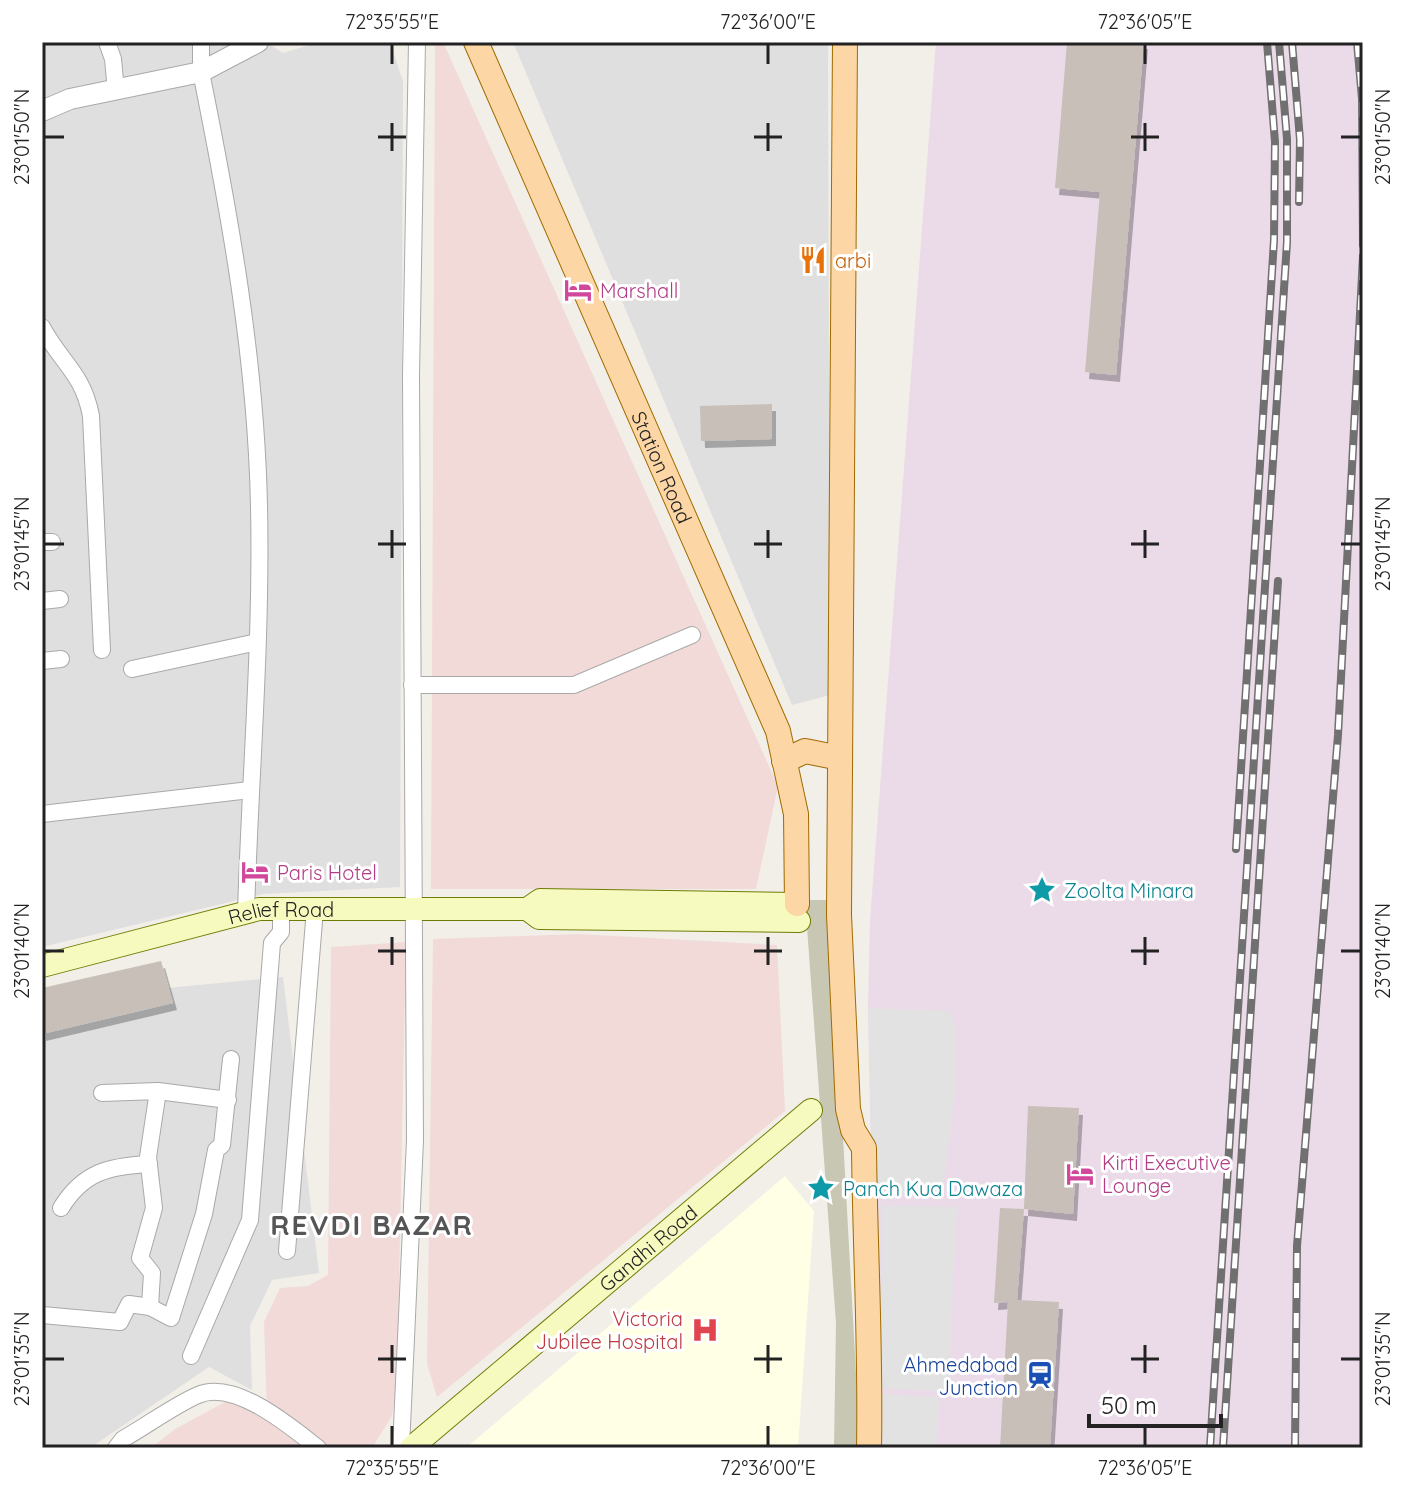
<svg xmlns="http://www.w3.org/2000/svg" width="1405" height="1490" viewBox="0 0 1405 1490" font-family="Quicksand,sans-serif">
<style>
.residential{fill:#e0dfdf}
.commercial{fill:#f2dad9}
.industrial{fill:#ebdbe8}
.education{fill:#ffffe5}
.construction{fill:#c7c7b4}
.parking{fill:#e2e2e2}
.building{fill:#c7bfb8;filter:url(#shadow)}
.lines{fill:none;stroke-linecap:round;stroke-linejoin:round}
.minor-casing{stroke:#a9a9a9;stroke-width:18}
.tertiary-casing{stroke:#a9a9a9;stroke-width:22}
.secondary-casing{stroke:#707d05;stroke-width:24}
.primary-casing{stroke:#a06b00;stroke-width:26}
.minor{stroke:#fff;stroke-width:16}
.tertiary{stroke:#fff;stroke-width:20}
.secondary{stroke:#f7fabf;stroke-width:22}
.primary{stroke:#fcd6a4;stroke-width:24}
.rail-casing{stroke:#707070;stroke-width:8}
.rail{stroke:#fff;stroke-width:5;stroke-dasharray:15;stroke-linecap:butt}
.ticks{fill:none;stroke:#222;stroke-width:3}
.labels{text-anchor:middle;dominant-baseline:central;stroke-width:6;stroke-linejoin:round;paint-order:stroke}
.food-label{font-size:20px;fill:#c56008;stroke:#fff;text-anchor:start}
.hotel-label{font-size:20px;fill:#b23c85;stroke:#fff;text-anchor:start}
.street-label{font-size:20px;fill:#222;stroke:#fff}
.culture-label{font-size:20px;fill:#0d838f;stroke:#fff;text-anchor:start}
.health-label{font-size:20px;fill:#be3a42;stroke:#fff;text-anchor:end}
.transit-label{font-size:20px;fill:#164399;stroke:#fff;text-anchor:end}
.district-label{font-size:28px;font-weight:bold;letter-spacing:2px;fill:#555;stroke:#fff}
.neatline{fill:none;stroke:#222;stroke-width:3}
.ticks-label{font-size:20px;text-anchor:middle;fill:#222}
</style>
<defs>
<filter id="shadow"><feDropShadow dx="4" dy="7" stdDeviation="0" flood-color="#0004"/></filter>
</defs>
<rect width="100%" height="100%" fill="#f2efe9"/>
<g class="residential">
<polygon points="42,42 266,42 283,53 319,42 390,42 403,81 400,887 263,894 42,947"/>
<polygon points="513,42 828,42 830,695 792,705"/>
<polygon points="283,977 319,1273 272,1280 250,1326 252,1390 209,1367 90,1448 42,1448 42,1000"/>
</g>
<g class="commercial">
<polygon points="435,42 443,42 778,786 756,889 431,889"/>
<polygon points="578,934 777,945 785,1111 437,1397 427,1364 433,939"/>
<polygon points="406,942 397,1383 392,1416 372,1448 151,1448 175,1429 238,1395 267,1415 264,1322 280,1288 308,1286 328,1275 331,947"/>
</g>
<polygon class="industrial" points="936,42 1363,42 1363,1448 877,1448 868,1008 870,921"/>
<polygon class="education" points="785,1176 814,1211 798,1448 466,1448"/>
<polygon class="construction" points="805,900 830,900 858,1410 857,1448 834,1448 836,1323"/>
<g class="parking">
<polygon points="868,1008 950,1011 956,1029 956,1086 942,1196 873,1194"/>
<polygon points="882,1205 957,1207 948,1392 882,1388"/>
<polygon points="878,1394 939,1397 937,1448 877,1448"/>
</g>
<g class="building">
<polygon points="1067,42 1144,42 1116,375 1085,372 1100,192 1055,188"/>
<polygon points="772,404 772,439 701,441 700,406"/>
<polygon points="161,961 173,1003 42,1034 42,988"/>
<polygon points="1028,1106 1079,1108 1073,1214 1024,1209"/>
<polygon points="1000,1208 1024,1209 1017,1300 1059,1302 1050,1448 1000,1448 1008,1302 994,1303"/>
</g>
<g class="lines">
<g class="minor-casing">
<g id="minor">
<polyline points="107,42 113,59 116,91"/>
<path d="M201 42V72C230 216 256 359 259 506 262 641 250 777 246 913"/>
<path d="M42 327C61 363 83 373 91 416L102 650"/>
<polyline points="42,542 52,542"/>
<polyline points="42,601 60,599"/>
<polyline points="42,661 61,659"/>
<polyline points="132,669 257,642"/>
<polyline points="412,685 574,685 692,635"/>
<polyline points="42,814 250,790"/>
<polyline points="158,1091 228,1100"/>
<polyline points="102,1093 158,1091 148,1157 154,1208 140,1258 152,1273 150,1307"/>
<path d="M61 1208C83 1172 109 1166 149 1164"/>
<polyline points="287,1251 315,909"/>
<polyline points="42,1315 120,1322 129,1304 150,1307 171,1318 204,1214 216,1150 222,1145 231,1059"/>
<polyline points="191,1356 250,1220 272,943 281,932 281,909"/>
<path d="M116 1448 123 1439C148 1425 173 1406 198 1395 235 1379 291 1427 318 1448"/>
<polyline points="401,1448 415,1140 411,376 417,42"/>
</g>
</g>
<g class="tertiary-casing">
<polyline id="tertiary" points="42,111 70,99 201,72 258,42"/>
</g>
<g class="secondary-casing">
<g id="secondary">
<polyline points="527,909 539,918 799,921"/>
<path id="s1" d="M42 966 259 909H527L540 900 797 904"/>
<path id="s2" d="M411 1448 811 1110"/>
</g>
</g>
<g class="primary-casing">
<g id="primary">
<path id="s3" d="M476 42 778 731 796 814 797 904"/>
<path d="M845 42 839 915 848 1109 853 1130 864 1148C865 1248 871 1348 869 1448"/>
<polyline points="784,761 805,751 840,758"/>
</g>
</g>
<use href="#minor" class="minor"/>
<use href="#tertiary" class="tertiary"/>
<use href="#secondary" class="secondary"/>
<use href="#primary" class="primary"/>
<g class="rail-casing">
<g id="rail">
<polyline points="1292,42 1300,140 1299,202"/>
<polyline points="1357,42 1362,99 1363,245"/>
<polyline points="1236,849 1274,240 1275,142 1267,42"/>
<polyline points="1210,1448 1287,242 1287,139 1279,42"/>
<polyline points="1223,1448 1278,581"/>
<polyline points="1295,1448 1297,1246 1338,735 1363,256"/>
</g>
</g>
<use href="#rail" class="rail"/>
</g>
<path class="ticks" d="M392 44V64M768 44V64M1145 44V64M392 123V151M768 123V151M1145 123V151M44 137H64M378 137H406M754 137H782M1131 137H1159M1341 137H1361M392 530V558M768 530V558M1145 530V558M44 544H64M378 544H406M754 544H782M1131 544H1159M1341 544H1361M392 937V965M768 937V965M1145 937V965M44 951H64M378 951H406M754 951H782M1131 951H1159M1341 951H1361M392 1345V1373M768 1345V1373M1145 1345V1373M44 1359H64M378 1359H406M754 1359H782M1131 1359H1159M1341 1359H1361M392 1426V1446M768 1426V1446M1145 1426V1446"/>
<defs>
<g id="restaurant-bare" transform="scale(2.16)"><path d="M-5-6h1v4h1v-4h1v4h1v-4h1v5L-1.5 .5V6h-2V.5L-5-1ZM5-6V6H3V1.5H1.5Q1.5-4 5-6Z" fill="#e8710a" stroke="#fff" stroke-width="2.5" paint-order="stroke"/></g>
<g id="hotel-bare" transform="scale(2.16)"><path d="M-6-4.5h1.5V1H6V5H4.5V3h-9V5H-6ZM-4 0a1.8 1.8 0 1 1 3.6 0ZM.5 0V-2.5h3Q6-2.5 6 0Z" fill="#d1479c" stroke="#fff" stroke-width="2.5" paint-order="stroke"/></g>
<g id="sight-bare" transform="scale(2.16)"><path d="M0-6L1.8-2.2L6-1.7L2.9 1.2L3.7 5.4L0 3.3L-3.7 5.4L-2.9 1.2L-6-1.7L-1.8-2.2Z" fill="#0f9aa8" stroke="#fff" stroke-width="2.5" paint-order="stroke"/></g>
<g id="hospital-bare" transform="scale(2.16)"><path d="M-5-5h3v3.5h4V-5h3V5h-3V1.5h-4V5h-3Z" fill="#e0444e" stroke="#fff" stroke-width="2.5" paint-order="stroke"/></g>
<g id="station-bare" transform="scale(2.16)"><path d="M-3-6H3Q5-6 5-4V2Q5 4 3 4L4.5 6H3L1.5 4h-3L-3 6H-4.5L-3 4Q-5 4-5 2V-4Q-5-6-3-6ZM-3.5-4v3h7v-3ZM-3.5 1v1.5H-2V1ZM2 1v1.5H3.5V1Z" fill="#1a4fb4" stroke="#fff" stroke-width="2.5" paint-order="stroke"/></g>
</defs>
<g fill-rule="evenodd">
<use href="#restaurant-bare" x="813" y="260"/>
<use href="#hotel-bare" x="578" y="290"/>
<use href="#hotel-bare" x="255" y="872"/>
<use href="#sight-bare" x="1042" y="890"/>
<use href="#hotel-bare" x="1080" y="1174"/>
<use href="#sight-bare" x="821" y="1188"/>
<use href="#hospital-bare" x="705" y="1330"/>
<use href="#station-bare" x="1040" y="1375"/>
</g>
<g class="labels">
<g class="food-label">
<text x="835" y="260">arbi</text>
</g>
<g class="hotel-label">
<text x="600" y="290">Marshall</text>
<text x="277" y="872">Paris Hotel</text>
<text x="1102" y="1162">Kirti Executive<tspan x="1102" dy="23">Lounge</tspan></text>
</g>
<g class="street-label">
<text stroke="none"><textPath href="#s3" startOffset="464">Station Road</textPath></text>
<text stroke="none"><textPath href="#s1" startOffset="246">Relief Road</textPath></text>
<text stroke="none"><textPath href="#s2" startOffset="310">Gandhi Road</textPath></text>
</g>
<g class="culture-label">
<text x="1064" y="890">Zoolta Minara</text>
<text x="843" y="1188">Panch Kua Dawaza</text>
</g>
<g class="health-label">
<text x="683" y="1318">Victoria<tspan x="683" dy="23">Jubilee Hospital</tspan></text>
</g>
<g class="transit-label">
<text x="1018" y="1364">Ahmedabad<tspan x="1018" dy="23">Junction</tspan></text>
</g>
<g class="district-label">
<text x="372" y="1224">REVDI BAZAR</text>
</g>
</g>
<rect width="1405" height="1490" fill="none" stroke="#ffffff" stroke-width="88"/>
<path d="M1089 1414v12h132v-12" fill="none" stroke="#222222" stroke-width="4"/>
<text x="1101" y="1414" font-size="24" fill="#222222" stroke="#ffffff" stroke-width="6" paint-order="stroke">50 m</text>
<rect x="44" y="44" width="1317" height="1402" class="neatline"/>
<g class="ticks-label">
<text x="392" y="29">72°35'55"E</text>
<text x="768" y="29">72°36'00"E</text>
<text x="1145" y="29">72°36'05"E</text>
<text transform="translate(22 137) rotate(-90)" y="7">23°01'50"N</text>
<text transform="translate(1383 137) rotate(-90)" y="7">23°01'50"N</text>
<text transform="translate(22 544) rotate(-90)" y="7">23°01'45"N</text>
<text transform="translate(1383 544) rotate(-90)" y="7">23°01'45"N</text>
<text transform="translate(22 951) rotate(-90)" y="7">23°01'40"N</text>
<text transform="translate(1383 951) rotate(-90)" y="7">23°01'40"N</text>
<text transform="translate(22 1359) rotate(-90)" y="7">23°01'35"N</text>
<text transform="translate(1383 1359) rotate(-90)" y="7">23°01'35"N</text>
<text x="392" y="1475">72°35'55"E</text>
<text x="768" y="1475">72°36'00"E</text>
<text x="1145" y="1475">72°36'05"E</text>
</g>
</svg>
